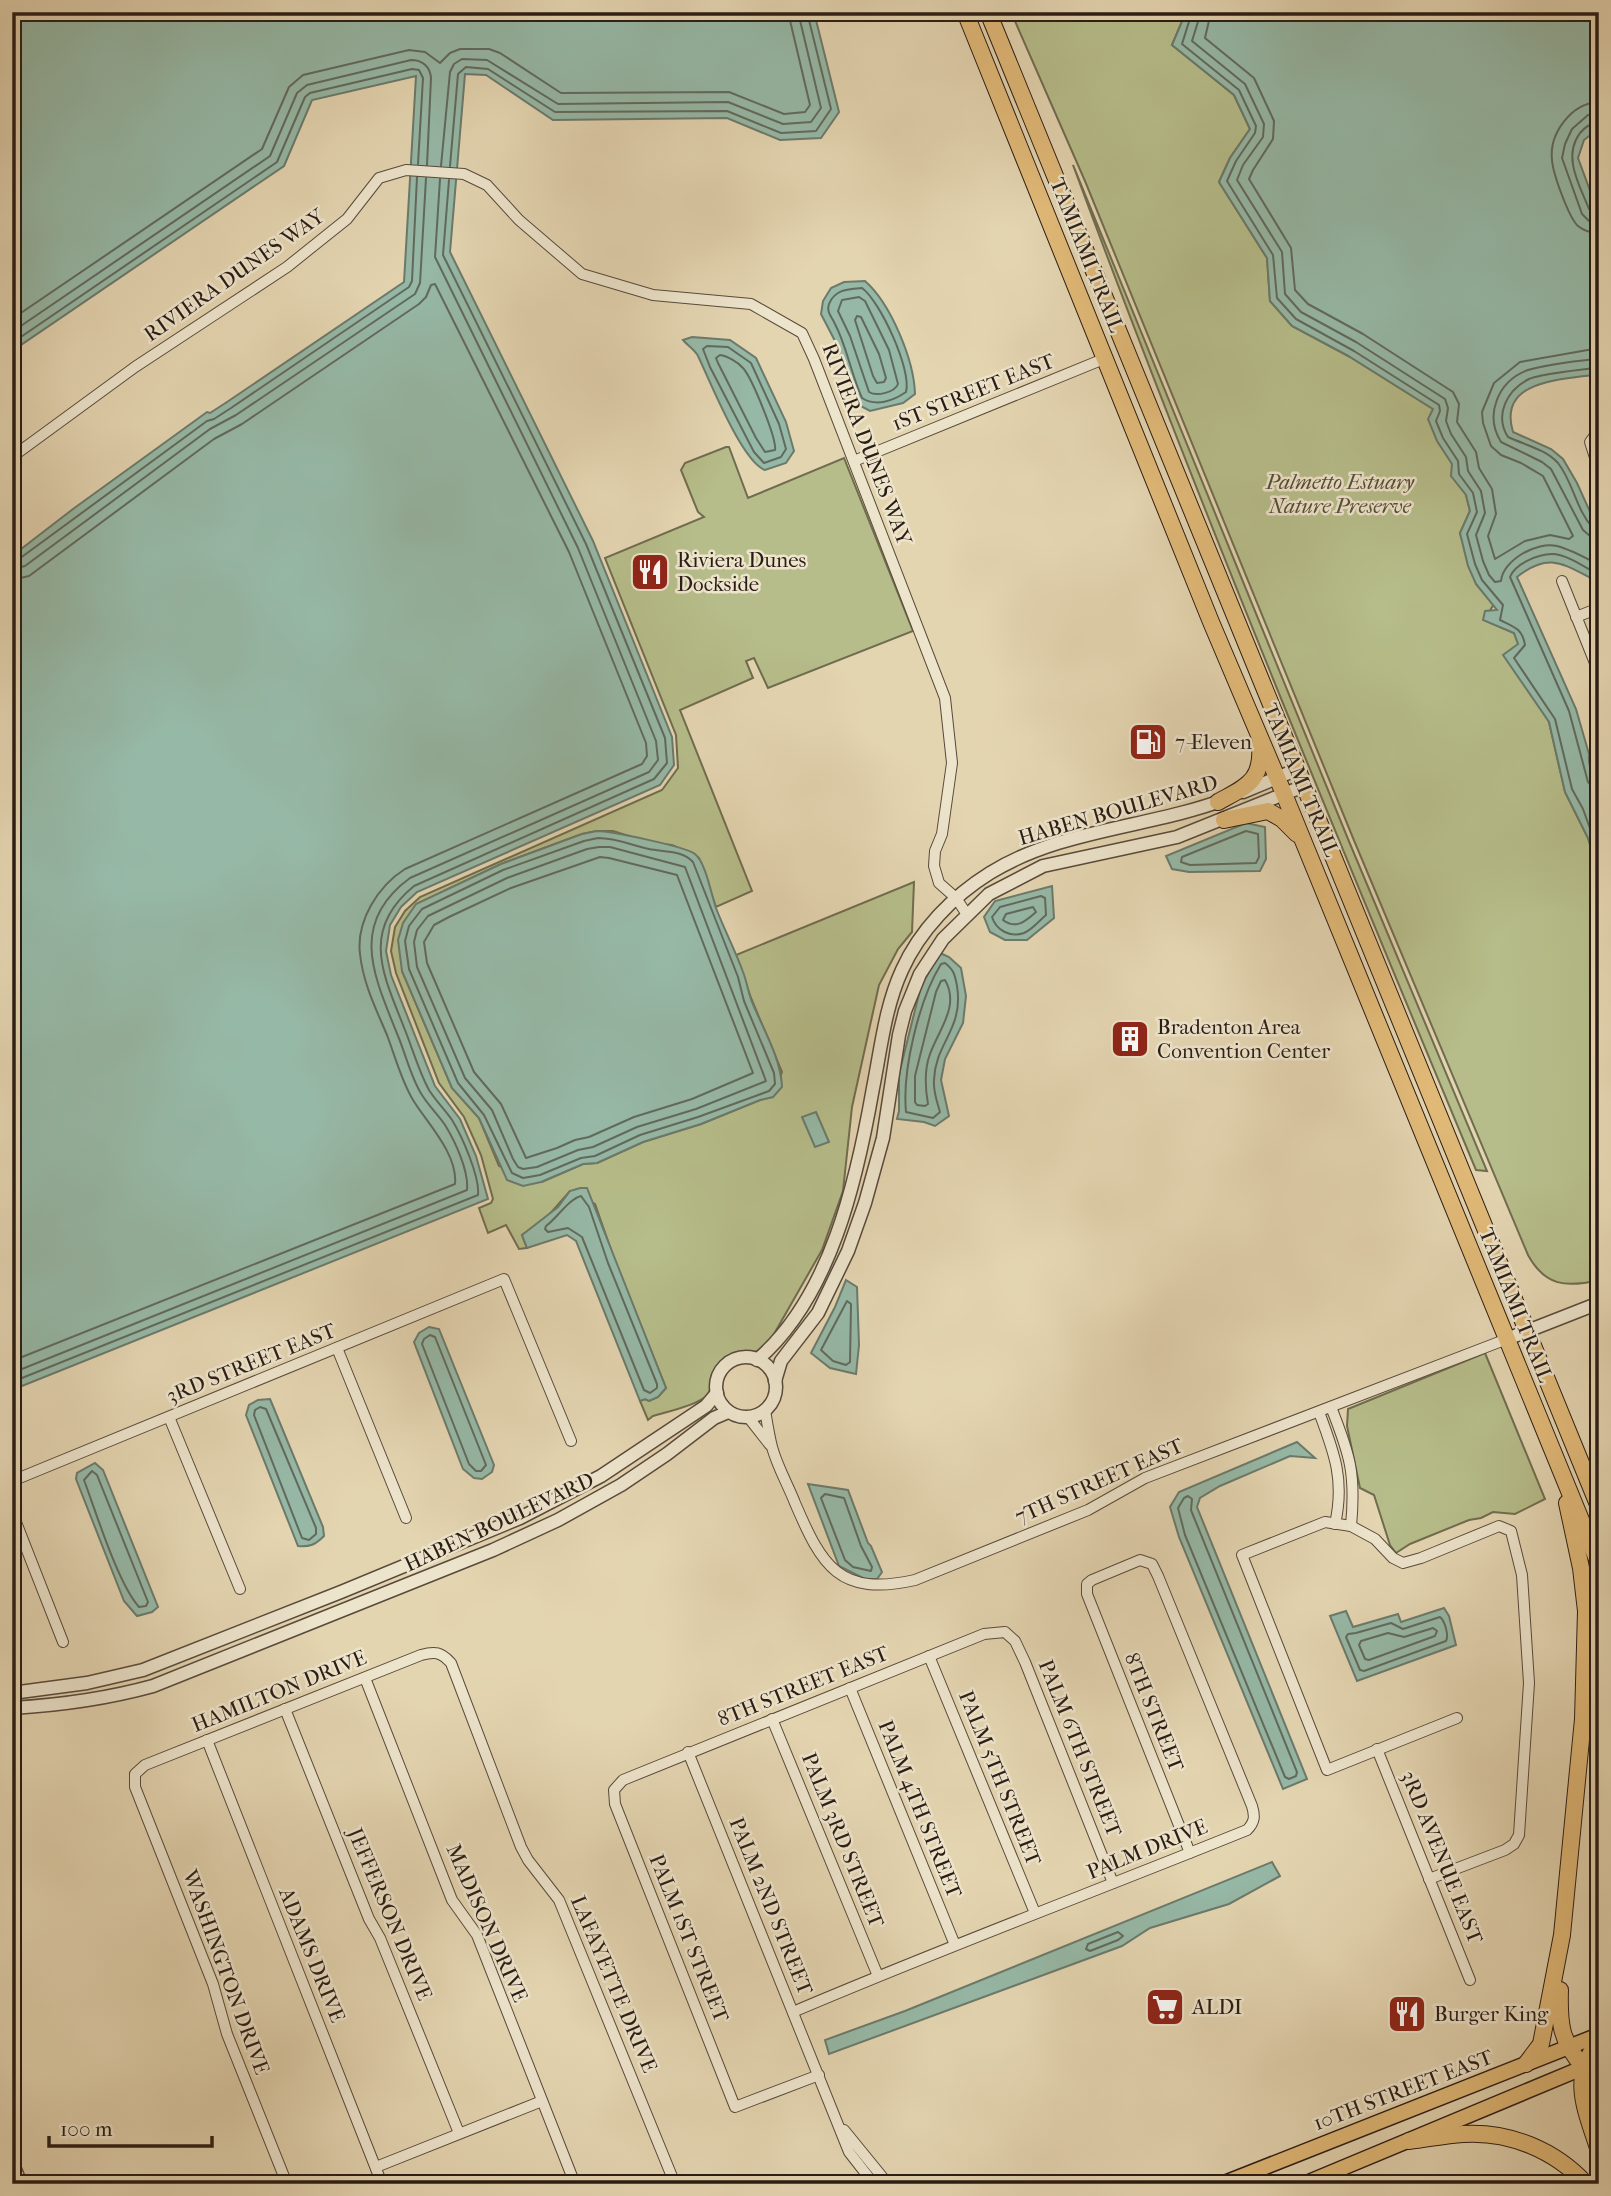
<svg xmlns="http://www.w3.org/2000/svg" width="1611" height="2196" viewBox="0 0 1611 2196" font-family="'IM FELL French Canon',serif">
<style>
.green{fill:#b6bd8a;stroke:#706c4f;stroke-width:2}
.water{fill:#96b9a7;stroke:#6b7a6c;stroke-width:2}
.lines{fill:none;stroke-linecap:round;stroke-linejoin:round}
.shore{stroke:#606a5e;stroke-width:2}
.minor-casing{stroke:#584a3b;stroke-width:12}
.tertiary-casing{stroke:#584a3b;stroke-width:15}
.primary-casing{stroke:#2a1c14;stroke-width:17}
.trunk-casing{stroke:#2a1c14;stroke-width:18}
.minor{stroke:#ede4cc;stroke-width:10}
.tertiary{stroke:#ede4cc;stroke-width:12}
.primary{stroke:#e2ba78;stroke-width:14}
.trunk{stroke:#e2ba78;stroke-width:16}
.labels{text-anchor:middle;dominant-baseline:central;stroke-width:5;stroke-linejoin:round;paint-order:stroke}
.street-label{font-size:21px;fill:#2a1c14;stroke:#ede4cc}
.park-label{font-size:21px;font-style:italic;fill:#544c37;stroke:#ede4cc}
.poi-label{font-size:21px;fill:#2a1c14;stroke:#ede4cc;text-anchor:start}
</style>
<rect width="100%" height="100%" fill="#e4d5b1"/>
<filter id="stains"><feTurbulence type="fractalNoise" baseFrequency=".00286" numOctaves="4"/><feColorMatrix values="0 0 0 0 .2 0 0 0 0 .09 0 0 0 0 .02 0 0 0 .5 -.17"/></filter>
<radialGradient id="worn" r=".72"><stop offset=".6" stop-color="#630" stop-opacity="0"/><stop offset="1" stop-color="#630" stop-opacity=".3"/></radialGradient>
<g class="green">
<path d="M1011 12H1186L1172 45 1234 95 1250 129 1230 158 1219 182 1267 258 1270 301 1292 326 1350 357 1433 409 1466 495 1470 511 1460 533 1476 584 1494 604 1484 620 1514 633 1549 722 1565 792 1588 838 1599 874V1280C1566 1288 1545 1286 1528 1255L1353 838 1085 181Z"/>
<path d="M1073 165 1348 839 1487 1171 1476 1170C1337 837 1198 503 1073 165Z"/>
<path d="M726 447H729L748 498 844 458 913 631 768 688 754 658 746 661 753 678 680 710 752 891 716 907 699 858 672 845 651 843 613 831H597L582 834 501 864 417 904 402 971 452 1088 479 1118 499 1166 542 1182 583 1164 597 1163 643 1142 701 1124 760 1100 773 1097 782 1072 751 998 736 955 914 882 912 932 898 949 879 985 852 1107 843 1191 822 1250 770 1341 755 1353C736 1349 718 1358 712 1377 710 1385 712 1391 705 1397 695 1406 666 1412 653 1416L648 1420 640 1401 645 1399 649 1401 658 1397 666 1388 615 1261 595 1204 570 1191 548 1216 522 1235 527 1248 519 1249 506 1225 488 1233 479 1208 491 1203 493 1199 481 1155 464 1117 439 1083 396 973 391 951 395 927 405 911 420 897 662 790 678 768 676 735 605 558 704 517 698 512 681 470 685 463Z"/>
<polygon points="1485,1353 1545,1499 1515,1514 1493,1512 1481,1518 1469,1520 1410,1544 1396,1553 1390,1545 1374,1495 1360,1488 1347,1426 1348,1409"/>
</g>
<g class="water">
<polygon points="12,12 814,12 839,112 821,138 780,140 727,118 553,120 486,75 465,74 450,252 593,541 672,737 674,765 660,785 417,892 401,907 390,925 386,951 391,975 435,1086 460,1119 476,1156 488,1199 12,1390 12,556 73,509 207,412 210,413 227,402 404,282 416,76 312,100 284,166 12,351"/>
<path d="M1186 12H1599V128L1584 140 1578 158 1599 215V374C1563 380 1497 379 1513 432L1551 449 1563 459 1577 483 1591 514 1599 526V582C1565 566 1551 550 1517 577L1576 709 1589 754C1588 765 1592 776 1599 785V874L1588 838 1565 792 1549 722 1503 655 1518 644 1514 633 1483 620 1485 611 1497 610 1476 584 1468 566 1460 533 1470 511 1466 495 1451 476 1452 464 1437 441 1428 419 1433 409 1347 355 1292 326 1270 301 1267 258 1219 182 1230 158 1250 129 1234 95 1172 45Z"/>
<path d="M865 281C891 304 914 360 915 394L903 403 870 411 857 404 835 341 821 314 823 301 831 288 844 282Z"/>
<path d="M692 337 730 340 756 358 786 422 794 451 786 463 765 470C742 462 710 381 698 356 695 350 688 346 683 340Z"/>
<polygon points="1246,823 1265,827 1266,859 1260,871 1189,872 1172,869 1166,856"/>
<path d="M597 831C611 831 687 847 695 854 706 863 711 894 716 908 724 929 735 950 743 972 747 982 748 992 752 1002 763 1029 781 1058 782 1087L773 1097 760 1100 701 1124 643 1142 597 1163 583 1164 541 1182 523 1186 507 1180 479 1118 452 1088 402 971 398 940 403 923 416 904 501 864 582 834Z"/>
<polygon points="1052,886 1054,918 1027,940 1005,940 990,932 984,917 995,901"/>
<polygon points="940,953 949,957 961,968 966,996 963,1023 945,1059 941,1080 949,1116 935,1126 924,1122 897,1119 899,1111 899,1074 921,986"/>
<polygon points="816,1112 829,1142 815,1147 802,1117"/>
<polygon points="580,1188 587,1188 666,1388 658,1397 649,1401 645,1399 640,1401 576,1241 567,1235 527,1248 522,1235 558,1207 570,1191"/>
<polygon points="846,1280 857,1287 859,1345 856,1374 830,1368 811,1353 835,1307"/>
<polygon points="429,1327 439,1329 494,1465 492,1472 482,1479 474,1478 463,1469 414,1342 419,1333"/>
<path d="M270 1399 323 1527 324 1536C315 1545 310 1547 298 1546L246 1415 249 1405 258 1400Z"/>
<polygon points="1297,1442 1315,1458 1290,1456 1220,1486 1200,1498 1197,1507 1307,1779 1283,1789 1179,1537 1170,1507 1179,1492"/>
<polygon points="95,1463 103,1470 158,1607 152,1612 137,1616 124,1601 76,1479 77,1473"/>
<polygon points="808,1484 848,1490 868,1543 871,1546 882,1572 877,1579 865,1579 839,1566"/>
<polygon points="1444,1608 1449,1616 1456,1645 1357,1681 1330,1616 1346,1611 1353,1627 1398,1614 1401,1622"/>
<polygon points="1272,1862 1280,1876 1229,1904 1150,1928 1122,1946 829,2054 825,2040 905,2011"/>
</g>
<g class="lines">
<g class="shore">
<path d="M1192 12 1182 44 1239 90 1256 126 1255 133 1236 161 1227 181 1273 255 1277 298 1296 319 1354 351 1439 405 1440 411 1436 421 1443 438 1458 461 1459 474 1473 493 1477 512 1467 534 1475 564 1482 580 1503 605 1500 620C1514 627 1522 628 1525 645L1514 658 1555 719 1572 789 1583 809 1599 853"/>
<path d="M1201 12 1192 41 1245 84 1264 124 1263 137 1243 165 1237 180 1282 252 1285 294 1301 312 1356 342 1445 399 1448 408 1446 421 1451 434 1466 457 1468 471 1481 491 1485 513 1476 535 1483 561 1489 575 1495 582 1501 581C1503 560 1537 541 1557 546 1572 550 1586 558 1599 565"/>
<polyline points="1211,12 1205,38 1254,78 1274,121 1273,139 1253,170 1249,179 1291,248 1295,290 1308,304 1363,334 1453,392 1459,404 1457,422 1476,452 1479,468 1492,489 1496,514 1488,536 1495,559 1525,541 1550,535 1569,539 1573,536 1543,476 1521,463 1501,455 1491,446 1483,423 1482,412 1494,383 1520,362 1599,348"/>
<path d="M1599 102C1571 103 1549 134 1552 160 1553 174 1569 218 1578 226 1584 231 1591 233 1599 233"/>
<polyline points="1599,113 1588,115 1572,129 1565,144 1562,158 1582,214 1589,221 1599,223"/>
<path d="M1599 122C1591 123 1585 127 1580 133 1562 157 1580 186 1589 209L1599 214"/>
<polyline points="441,166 450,72 454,64 462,59 487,60 558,104 728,102 783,124 811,122 821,108 798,12"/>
<polyline points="450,166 458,74 466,67 488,69 555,112 727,111 781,133 816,131 831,109 807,12"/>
<path d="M862 288C880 301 912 370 906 392 893 401 876 407 862 398 851 374 847 347 835 324 832 317 826 312 829 304 835 289 849 289 862 288Z"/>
<path d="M859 297 865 301 889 350 898 384C895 392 877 397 869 392L850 336 838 311 842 300Z"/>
<polygon points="857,316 861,317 879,354 886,378 884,382 877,383 873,376 855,320"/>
<polyline points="12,319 262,149 289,87 303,75 409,50 425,52 440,63 450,53 460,49 489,49 500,53 561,93 729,92 784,114 805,112 810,105 788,12"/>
<path d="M12 332 270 156 297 93 307 85 411 60C422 60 430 66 431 78L427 165"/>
<polyline points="12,343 277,162 305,97 310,93 412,69 419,70 423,78 418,164"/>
<polygon points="707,346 728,347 751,363 779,424 786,449 781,457 764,463 754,452 710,367 703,349"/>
<path d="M720 355C727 356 738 362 743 368 752 378 777 439 775 450L765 452 756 438 718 363 716 358Z"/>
<path d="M1599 359C1581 360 1545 365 1528 370 1498 381 1484 415 1501 442L1542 462 1551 469 1583 530 1590 536 1599 538"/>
<path d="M1599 368C1584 369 1541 374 1529 379 1507 390 1494 415 1508 437 1525 445 1545 449 1558 463 1573 482 1576 509 1592 527L1599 529"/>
<polyline points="12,560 19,559 207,421 214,419 231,408 409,287 412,281 417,177"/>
<polyline points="12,569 25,566 210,429 236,415 415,294 420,283 426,178"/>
<path d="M1599 575C1586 568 1567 554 1552 554 1538 554 1515 564 1510 577L1569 711 1588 782 1592 787 1599 788"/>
<path d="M12 580 29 576 214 439 242 424 419 304 426 297 431 285 435 284 569 552 646 743 647 756 642 764 405 869C378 886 356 921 360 954 363 983 376 1009 387 1035 395 1056 401 1080 413 1100 427 1123 458 1154 455 1184L12 1361"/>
<polygon points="1246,831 1258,834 1259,857 1256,863 1190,865 1181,862 1182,857"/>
<path d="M598 838C616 838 631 845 649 849 663 852 682 850 693 862L738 977 744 1001 774 1073 775 1084 769 1091 698 1117 640 1135 595 1156 581 1158 540 1175 523 1178 512 1173 484 1115 458 1083 409 969 405 941 409 926 422 909 503 870 584 841Z"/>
<polygon points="599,847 610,847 685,867 766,1081 696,1109 637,1127 593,1147 578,1150 537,1167 523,1169 518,1167 513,1159 492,1110 465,1078 417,967 414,942 417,930 428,916 507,878 587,849"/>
<polygon points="600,857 609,858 677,875 753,1073 692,1099 634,1117 589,1137 575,1140 557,1148 526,1158 501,1104 474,1072 427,963 424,942 434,925 449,917 511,888"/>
<path d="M1041 896 1045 898 1046 915C1040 920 1032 930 1024 933 1010 938 996 930 992 917L1000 907Z"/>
<path d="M1033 907 1036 912C1026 921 1016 930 1003 920L1006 914Z"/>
<path d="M945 963C954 970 955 975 957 986 964 1029 935 1043 934 1080 933 1091 937 1102 940 1112L933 1118 906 1112C902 1070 919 1000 941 964Z"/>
<path d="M945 980C960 1006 939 1029 930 1054 924 1070 925 1087 928 1104L925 1106 917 1105 915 1102V1076L936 992 941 981Z"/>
<path d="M581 1196 589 1207 608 1263 657 1384V1388L650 1393 644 1390 582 1237 568 1228 548 1232 545 1229 546 1226C557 1218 569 1199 581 1196Z"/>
<polygon points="847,1301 851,1304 850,1362 846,1365 833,1361 821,1350"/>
<polygon points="430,1335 435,1337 486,1465 481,1471 476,1471 469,1464 422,1344 424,1339"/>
<path d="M12 1373 467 1190C469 1171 455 1141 445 1125 438 1115 429 1106 422 1095 411 1078 406 1055 398 1036 375 978 347 924 410 878L649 772 658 760 656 741 578 548 435 257 440 179"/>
<path d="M12 1382 478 1195C480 1177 462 1136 452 1120 445 1110 436 1101 429 1090 419 1072 413 1050 405 1030 384 976 359 931 414 886L654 779 667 763 665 738 586 544 443 255 449 180"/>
<polygon points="260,1407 266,1409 316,1528 316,1534 309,1540 302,1538 254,1415 255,1410"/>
<path d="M92 1471 97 1475 148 1602 146 1606 139 1607C118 1584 96 1512 84 1480Z"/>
<polygon points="825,1494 844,1498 861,1546 872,1567 871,1571 853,1567 845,1560 821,1498"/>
<polygon points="1188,1496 1192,1499 1191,1510 1297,1772 1296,1776 1289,1779 1285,1777 1185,1535 1178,1508 1184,1498"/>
<path d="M1440 1617C1445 1621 1449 1636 1446 1641L1364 1671 1360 1670 1346 1637 1348 1634 1356 1633 1391 1623 1403 1629Z"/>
<polygon points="1433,1628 1437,1631 1435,1636 1369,1660 1365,1659 1359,1645 1361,1641 1388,1633 1404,1637"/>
<polygon points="1118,1932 1123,1936 1118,1940 1090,1951 1086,1949 1088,1944"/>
</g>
<g class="minor-casing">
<g id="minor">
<polyline points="1599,430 1590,442 1599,470"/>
<polyline points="12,457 135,367 287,267 347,219 379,178 406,170 464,174 487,185 519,220 582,274 653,295 751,304 802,333 814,359 945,698 952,763 942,834 935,851 934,866 939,883 956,898 966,913"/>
<polyline points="854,461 1106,358"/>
<polyline points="1562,581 1599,673"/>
<polyline points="1576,617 1599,608"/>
<polyline points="337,1348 406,1518"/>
<path d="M1331 1407C1350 1455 1356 1474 1351 1526"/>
<path d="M765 1410C767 1422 769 1435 772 1447 777 1466 788 1485 795 1503 822 1566 839 1597 915 1580L1088 1510 1145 1478 1507 1339"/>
<path d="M1319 1412C1334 1452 1345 1480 1335 1524"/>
<polyline points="169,1417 240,1589"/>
<polyline points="748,1417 770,1445"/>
<polyline points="12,1481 504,1279 571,1441"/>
<polyline points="12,1512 63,1642"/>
<polyline points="929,1656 1035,1913"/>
<polyline points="365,1678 452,1900 477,1935 575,2184"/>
<polyline points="850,1688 955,1945"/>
<polyline points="285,1709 369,1919 380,1938 459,2133"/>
<polyline points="772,1719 878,1976"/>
<polyline points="207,1740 382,2184"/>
<polyline points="1377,1749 1470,1980"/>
<polyline points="688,1752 849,2152 874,2184"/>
<polyline points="1429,1879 1505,1850 1514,1844 1519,1835 1529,1683 1522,1575 1511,1531 1499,1526 1421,1558 1403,1563 1393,1558 1375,1539 1351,1526 1325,1522 1242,1555 1327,1770 1457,1718"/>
<path d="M793 2012C943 1948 1096 1891 1247 1830 1255 1822 1255 1816 1252 1806L1158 1576 1152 1564 1140 1560 1092 1580 1087 1584V1594L1190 1853"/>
<polyline points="819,2075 735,2107 615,1804 614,1790 623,1780 984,1634 1005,1632 1015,1641 1025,1662 1113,1883"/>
<polyline points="844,2130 888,2184"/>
<polyline points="376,2167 542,2101"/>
<path d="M287 2184 227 2034 213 1984 135 1787V1774L145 1765 421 1655C435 1651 441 1652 451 1663L521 1847 528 1860 559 1900 675 2184"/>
</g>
</g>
<g class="tertiary-casing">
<g id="tertiary">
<polyline points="1243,792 1298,769"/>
<polyline points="1507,1339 1599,1303"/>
<circle cx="746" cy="1387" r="30"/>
<path d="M757 1360C831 1297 857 1179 873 1088 881 1048 885 1007 902 970 920 930 953 896 990 873 1061 829 1149 828 1226 799"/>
<polyline points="775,1381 781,1361 818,1313 848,1251 865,1203 883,1138 899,1035 905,1011 920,974 943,939 989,894 1043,866 1177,837 1304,786"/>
<polyline points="12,1693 87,1683 143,1670 341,1592 520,1518 601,1476 706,1406 717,1393"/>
<path d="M12 1708C61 1705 106 1699 153 1686L493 1550 558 1520 621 1485 667 1454 714 1418 728 1412"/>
<polyline points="12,2162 21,2184"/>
</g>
</g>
<g class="primary-casing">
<g id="primary">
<polyline points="1222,2184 1599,2035"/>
<polyline points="1304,2184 1599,2061"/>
</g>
</g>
<g class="trunk-casing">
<g id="trunk">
<polyline points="965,12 1211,622 1284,794 1599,1564"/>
<polyline points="988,12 1599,1507"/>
<path d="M1218 802C1247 786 1263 781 1260 744"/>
<polyline points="1224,820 1268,811 1282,819 1297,834"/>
<path d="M1560 1990C1559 2022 1560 2042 1584 2067"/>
<path d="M1599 2041C1569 2078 1586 2110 1599 2151"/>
<polyline points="1526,2064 1541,2044 1562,1935 1583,1719 1586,1611 1581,1568 1567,1503"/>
<path d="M1409 2141C1427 2139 1445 2135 1463 2134 1509 2131 1555 2150 1586 2184"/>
</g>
</g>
<use href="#minor" class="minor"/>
<use href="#tertiary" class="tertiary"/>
<use href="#primary" class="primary"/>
<use href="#trunk" class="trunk"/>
</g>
<defs>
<g id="restaurant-square" transform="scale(2.0125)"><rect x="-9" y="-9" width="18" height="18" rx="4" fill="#8f2418" stroke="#ede4cc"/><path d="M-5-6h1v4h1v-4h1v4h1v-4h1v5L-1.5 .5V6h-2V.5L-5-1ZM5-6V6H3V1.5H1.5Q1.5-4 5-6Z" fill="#fff"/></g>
<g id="fuel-square" transform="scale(2.0125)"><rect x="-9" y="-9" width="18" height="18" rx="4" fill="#8f2418" stroke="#ede4cc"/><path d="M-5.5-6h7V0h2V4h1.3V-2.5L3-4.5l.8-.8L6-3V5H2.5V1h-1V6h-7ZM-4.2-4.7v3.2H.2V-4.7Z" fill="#fff"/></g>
<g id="building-square" transform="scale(2.0125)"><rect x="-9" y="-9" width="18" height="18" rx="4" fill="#8f2418" stroke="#ede4cc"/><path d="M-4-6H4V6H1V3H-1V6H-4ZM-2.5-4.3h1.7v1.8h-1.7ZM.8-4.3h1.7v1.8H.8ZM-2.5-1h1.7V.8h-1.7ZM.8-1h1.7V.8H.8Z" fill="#fff"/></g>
<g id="supermarket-square" transform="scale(2.0125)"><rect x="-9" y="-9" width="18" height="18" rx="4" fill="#8f2418" stroke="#ede4cc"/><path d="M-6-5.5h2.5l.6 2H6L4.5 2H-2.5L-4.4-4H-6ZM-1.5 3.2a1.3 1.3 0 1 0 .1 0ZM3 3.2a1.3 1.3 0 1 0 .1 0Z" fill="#fff"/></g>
</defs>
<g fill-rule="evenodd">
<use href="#restaurant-square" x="650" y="572"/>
<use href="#fuel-square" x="1148" y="742"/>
<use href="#building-square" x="1130" y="1039"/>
<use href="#supermarket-square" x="1165" y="2007"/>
<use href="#restaurant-square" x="1407" y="2014"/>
</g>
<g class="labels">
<g class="street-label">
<text transform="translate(1087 255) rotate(68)">TAMIAMI TRAIL</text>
<text transform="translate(234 275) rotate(-35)">RIVIERA DUNES WAY</text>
<text transform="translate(973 392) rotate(-22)">1ST STREET EAST</text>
<text transform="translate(867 444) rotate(69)">RIVIERA DUNES WAY</text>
<text transform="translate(1301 780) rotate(67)">TAMIAMI TRAIL</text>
<text transform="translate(1118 810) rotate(-16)">HABEN BOULEVARD</text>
<text transform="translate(1516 1305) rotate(68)">TAMIAMI TRAIL</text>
<text transform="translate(251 1363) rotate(-22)">3RD STREET EAST</text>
<text transform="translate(1099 1481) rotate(-24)">7TH STREET EAST</text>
<text transform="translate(499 1522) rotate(-25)">HABEN BOULEVARD</text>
<text transform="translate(803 1686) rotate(-22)">8TH STREET EAST</text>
<text transform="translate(279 1691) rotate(-22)">HAMILTON DRIVE</text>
<text transform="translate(1154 1712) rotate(68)">8TH STREET</text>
<text transform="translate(1080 1748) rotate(68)">PALM 6TH STREET</text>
<text transform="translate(1000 1778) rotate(68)">PALM 5TH STREET</text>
<text transform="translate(920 1809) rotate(68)">PALM 4TH STREET</text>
<text transform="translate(843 1840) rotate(68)">PALM 3RD STREET</text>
<text transform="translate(1147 1849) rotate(-22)">PALM DRIVE</text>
<text transform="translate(1442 1857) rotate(68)">3RD AVENUE EAST</text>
<text transform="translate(771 1906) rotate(68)">PALM 2ND STREET</text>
<text transform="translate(390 1914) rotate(67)">JEFFERSON DRIVE</text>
<text transform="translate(487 1923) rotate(66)">MADISON DRIVE</text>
<text transform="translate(689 1938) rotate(68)">PALM 1ST STREET</text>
<text transform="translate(312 1955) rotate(68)">ADAMS DRIVE</text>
<text transform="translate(226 1972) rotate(70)">WASHINGTON DRIVE</text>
<text transform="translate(614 1984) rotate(67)">LAFAYETTE DRIVE</text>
<text transform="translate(1403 2090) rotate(-21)">10TH STREET EAST</text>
</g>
<g class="park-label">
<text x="1340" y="482">Palmetto Estuary<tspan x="1340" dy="24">Nature Preserve</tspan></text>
</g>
<g class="poi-label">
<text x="677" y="560">Riviera Dunes<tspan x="677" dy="24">Dockside</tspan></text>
<text x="1175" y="742">7-Eleven</text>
<text x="1157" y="1027">Bradenton Area<tspan x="1157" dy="24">Convention Center</tspan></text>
<text x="1192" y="2007">ALDI</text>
<text x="1434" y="2014">Burger King</text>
</g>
</g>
<rect width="1611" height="2196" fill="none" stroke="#e4d5b1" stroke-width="42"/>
<rect x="14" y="14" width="1583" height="2168" fill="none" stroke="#2a1c14" stroke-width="3.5"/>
<rect x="21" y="21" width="1569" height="2154" fill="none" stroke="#2a1c14" stroke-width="2"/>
<path d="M49 2136v10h163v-10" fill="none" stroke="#2a1c14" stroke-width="3.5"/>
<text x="60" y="2136" font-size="21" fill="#2a1c14" stroke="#ede4cc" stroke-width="5" paint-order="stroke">100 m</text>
<rect width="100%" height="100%" filter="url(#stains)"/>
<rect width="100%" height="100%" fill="url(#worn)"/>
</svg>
